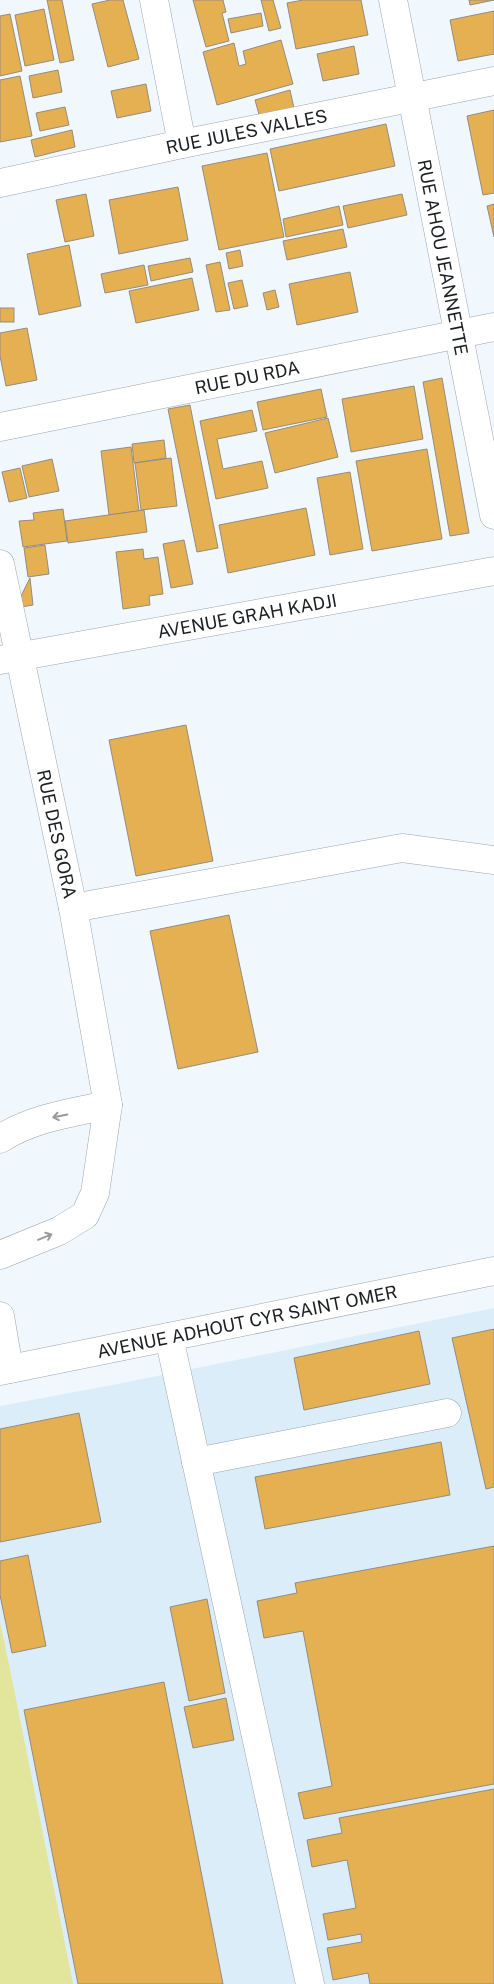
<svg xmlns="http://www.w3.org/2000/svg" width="494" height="1984" viewBox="0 0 494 1984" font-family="'Public Sans',sans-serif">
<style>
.built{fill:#dcedfa}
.green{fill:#e2e69c}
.building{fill:#e4b052;stroke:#928c83}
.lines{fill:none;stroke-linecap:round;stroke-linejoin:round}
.minor-casing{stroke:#9ca5ad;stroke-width:29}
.minor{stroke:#fff;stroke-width:28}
.oneway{stroke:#999a9c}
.labels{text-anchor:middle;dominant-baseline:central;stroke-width:4;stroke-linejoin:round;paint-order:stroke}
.street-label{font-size:18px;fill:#1c1f22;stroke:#fff}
</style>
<rect width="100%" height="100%" fill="#f0f8fe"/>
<polygon class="built" points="494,1308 494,1984 0,1984 0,1406 117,1384"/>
<polygon class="green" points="0,1622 10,1669 73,1984 0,1984"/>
<g class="building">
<polygon points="47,0 62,0 74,60 60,63"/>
<polygon points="110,0 123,0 139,59 108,67 92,4"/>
<polygon points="193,0 223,0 226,12 222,13 229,41 206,47"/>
<polygon points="261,0 273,0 281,28 269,31"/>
<polygon points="303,0 361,0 368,35 296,49 287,3"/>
<polygon points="469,0 494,0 470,5"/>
<polygon points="44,9 54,60 25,66 15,15"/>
<polygon points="494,11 494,54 458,61 450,20"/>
<polygon points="261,13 263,26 231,33 228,19"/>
<polygon points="10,14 22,71 0,76 0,16"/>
<polygon points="281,40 293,84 217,105 203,52 234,43 239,66 246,64 243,51"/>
<polygon points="354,46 359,74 323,81 317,54"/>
<polygon points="58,70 62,92 33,98 29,76"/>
<polygon points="20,76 32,136 0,142 0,80"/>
<polygon points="146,84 151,111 117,118 111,91"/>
<polygon points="290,90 294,108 260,118 255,100"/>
<polygon points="65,107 69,125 40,131 36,113"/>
<polygon points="494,110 494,193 483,195 467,116"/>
<polygon points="386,124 395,166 279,191 270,149"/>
<polygon points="72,130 75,147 35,157 31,140"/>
<polygon points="267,153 284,237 219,250 202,166"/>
<polygon points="178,187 188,240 119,254 109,200"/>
<polygon points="86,194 94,236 65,242 56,200"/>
<polygon points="402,194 407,215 348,228 343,206"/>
<polygon points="494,204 494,237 487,206"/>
<polygon points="339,206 343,225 286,237 283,219"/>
<polygon points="343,229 347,247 287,260 283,241"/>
<polygon points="69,245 81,306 39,315 27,254"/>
<polygon points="240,250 243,266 229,269 226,253"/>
<polygon points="190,258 193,272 151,281 148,266"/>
<polygon points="220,262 230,310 216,312 206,265"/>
<polygon points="144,265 148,285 105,293 101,274"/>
<polygon points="350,272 358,312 297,325 289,284"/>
<polygon points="192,278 199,310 136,323 129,291"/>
<polygon points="242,280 248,306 234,309 228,283"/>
<polygon points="275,290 279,307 267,310 263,293"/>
<rect x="0" y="308" width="14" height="14"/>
<polygon points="27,328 37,380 6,386 0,356 0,333"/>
<polygon points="442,378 469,533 450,536 423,382"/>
<polygon points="414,386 423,439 351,452 342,399"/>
<polygon points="321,389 327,417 263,430 257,402"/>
<polygon points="190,405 218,548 197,552 168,409"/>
<polygon points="252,410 257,431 217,439 223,469 262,461 268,488 216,499 200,421"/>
<polygon points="328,418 338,457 275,473 265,433"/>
<polygon points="164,440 166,458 134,463 132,444"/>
<polygon points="131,447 139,511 109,515 101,451"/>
<polygon points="427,449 442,539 372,551 356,461"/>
<polygon points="171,458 177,506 141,510 135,463"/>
<polygon points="52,459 59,491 29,497 22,466"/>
<polygon points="20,468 27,498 9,502 2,472"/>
<polygon points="350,472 363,549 330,555 317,478"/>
<polygon points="306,508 315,555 228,573 219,525"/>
<polygon points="63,509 67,541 23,547 19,521 34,520 33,513"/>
<polygon points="144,510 147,532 68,543 65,521"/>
<polygon points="184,540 193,584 171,588 163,544"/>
<polygon points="45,545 49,574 28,577 24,548"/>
<polygon points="143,549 144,559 158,557 163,594 149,596 150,605 123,609 116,552"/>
<polygon points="30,578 33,605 15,608"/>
<polygon points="186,725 213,861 136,876 109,740"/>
<polygon points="229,915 258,1052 178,1069 150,931"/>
<polygon points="494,1329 494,1487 486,1489 452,1338"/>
<polygon points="419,1331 430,1384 304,1410 294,1358"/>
<polygon points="79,1413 101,1522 0,1542 0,1429"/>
<polygon points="441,1442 450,1495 265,1529 255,1477"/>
<polygon points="494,1546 494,1784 304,1819 298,1793 332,1786 303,1631 264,1638 257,1601 297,1593 295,1583"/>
<polygon points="28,1555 46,1646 12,1653 0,1595 0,1561"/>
<polygon points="207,1599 225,1693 189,1701 170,1607"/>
<polygon points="164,1682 223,1984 78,1984 24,1710"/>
<polygon points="226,1698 234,1740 193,1748 184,1707"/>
<polygon points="494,1789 494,1984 370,1984 368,1973 333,1980 327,1948 362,1942 361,1934 328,1940 323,1914 356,1908 347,1860 312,1867 307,1840 342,1833 339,1818"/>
</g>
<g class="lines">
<g class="minor-casing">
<g id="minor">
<polyline points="154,0 182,144"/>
<path id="s1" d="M393 0 494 515"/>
<path id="s2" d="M0 183 182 144 494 81"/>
<path id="s3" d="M0 427 494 327"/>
<path id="s4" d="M0 564 73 908 108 1105 95 1193 85 1215 59 1231 0 1255"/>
<path id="s5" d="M0 660 494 571"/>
<polyline points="73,908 402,848 494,860"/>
<path d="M0 1139C32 1118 71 1113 108 1105"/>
<polyline points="0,1316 9,1369"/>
<polyline points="169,1337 310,1984"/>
<path id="s6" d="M0 1371 494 1271"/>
<polyline points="196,1462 447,1413"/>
</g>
</g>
<use href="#minor" class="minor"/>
</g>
<defs><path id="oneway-shaft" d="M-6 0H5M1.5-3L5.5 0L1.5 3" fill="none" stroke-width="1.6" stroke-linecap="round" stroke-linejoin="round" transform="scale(1.25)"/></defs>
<g class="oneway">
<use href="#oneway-shaft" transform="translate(60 1116) rotate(168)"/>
<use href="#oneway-shaft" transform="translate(45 1237) rotate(-22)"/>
</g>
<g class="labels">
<g class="street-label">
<text stroke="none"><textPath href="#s2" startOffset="252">RUE JULES VALLES</textPath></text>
<text stroke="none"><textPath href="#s1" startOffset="262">RUE AHOU JEANNETTE</textPath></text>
<text stroke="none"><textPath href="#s3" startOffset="252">RUE DU RDA</textPath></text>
<text stroke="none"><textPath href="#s5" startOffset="251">AVENUE GRAH KADJI</textPath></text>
<text stroke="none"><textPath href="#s4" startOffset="276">RUE DES GORA</textPath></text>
<text stroke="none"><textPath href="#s6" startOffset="252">AVENUE ADHOUT CYR SAINT OMER</textPath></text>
</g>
</g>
</svg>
